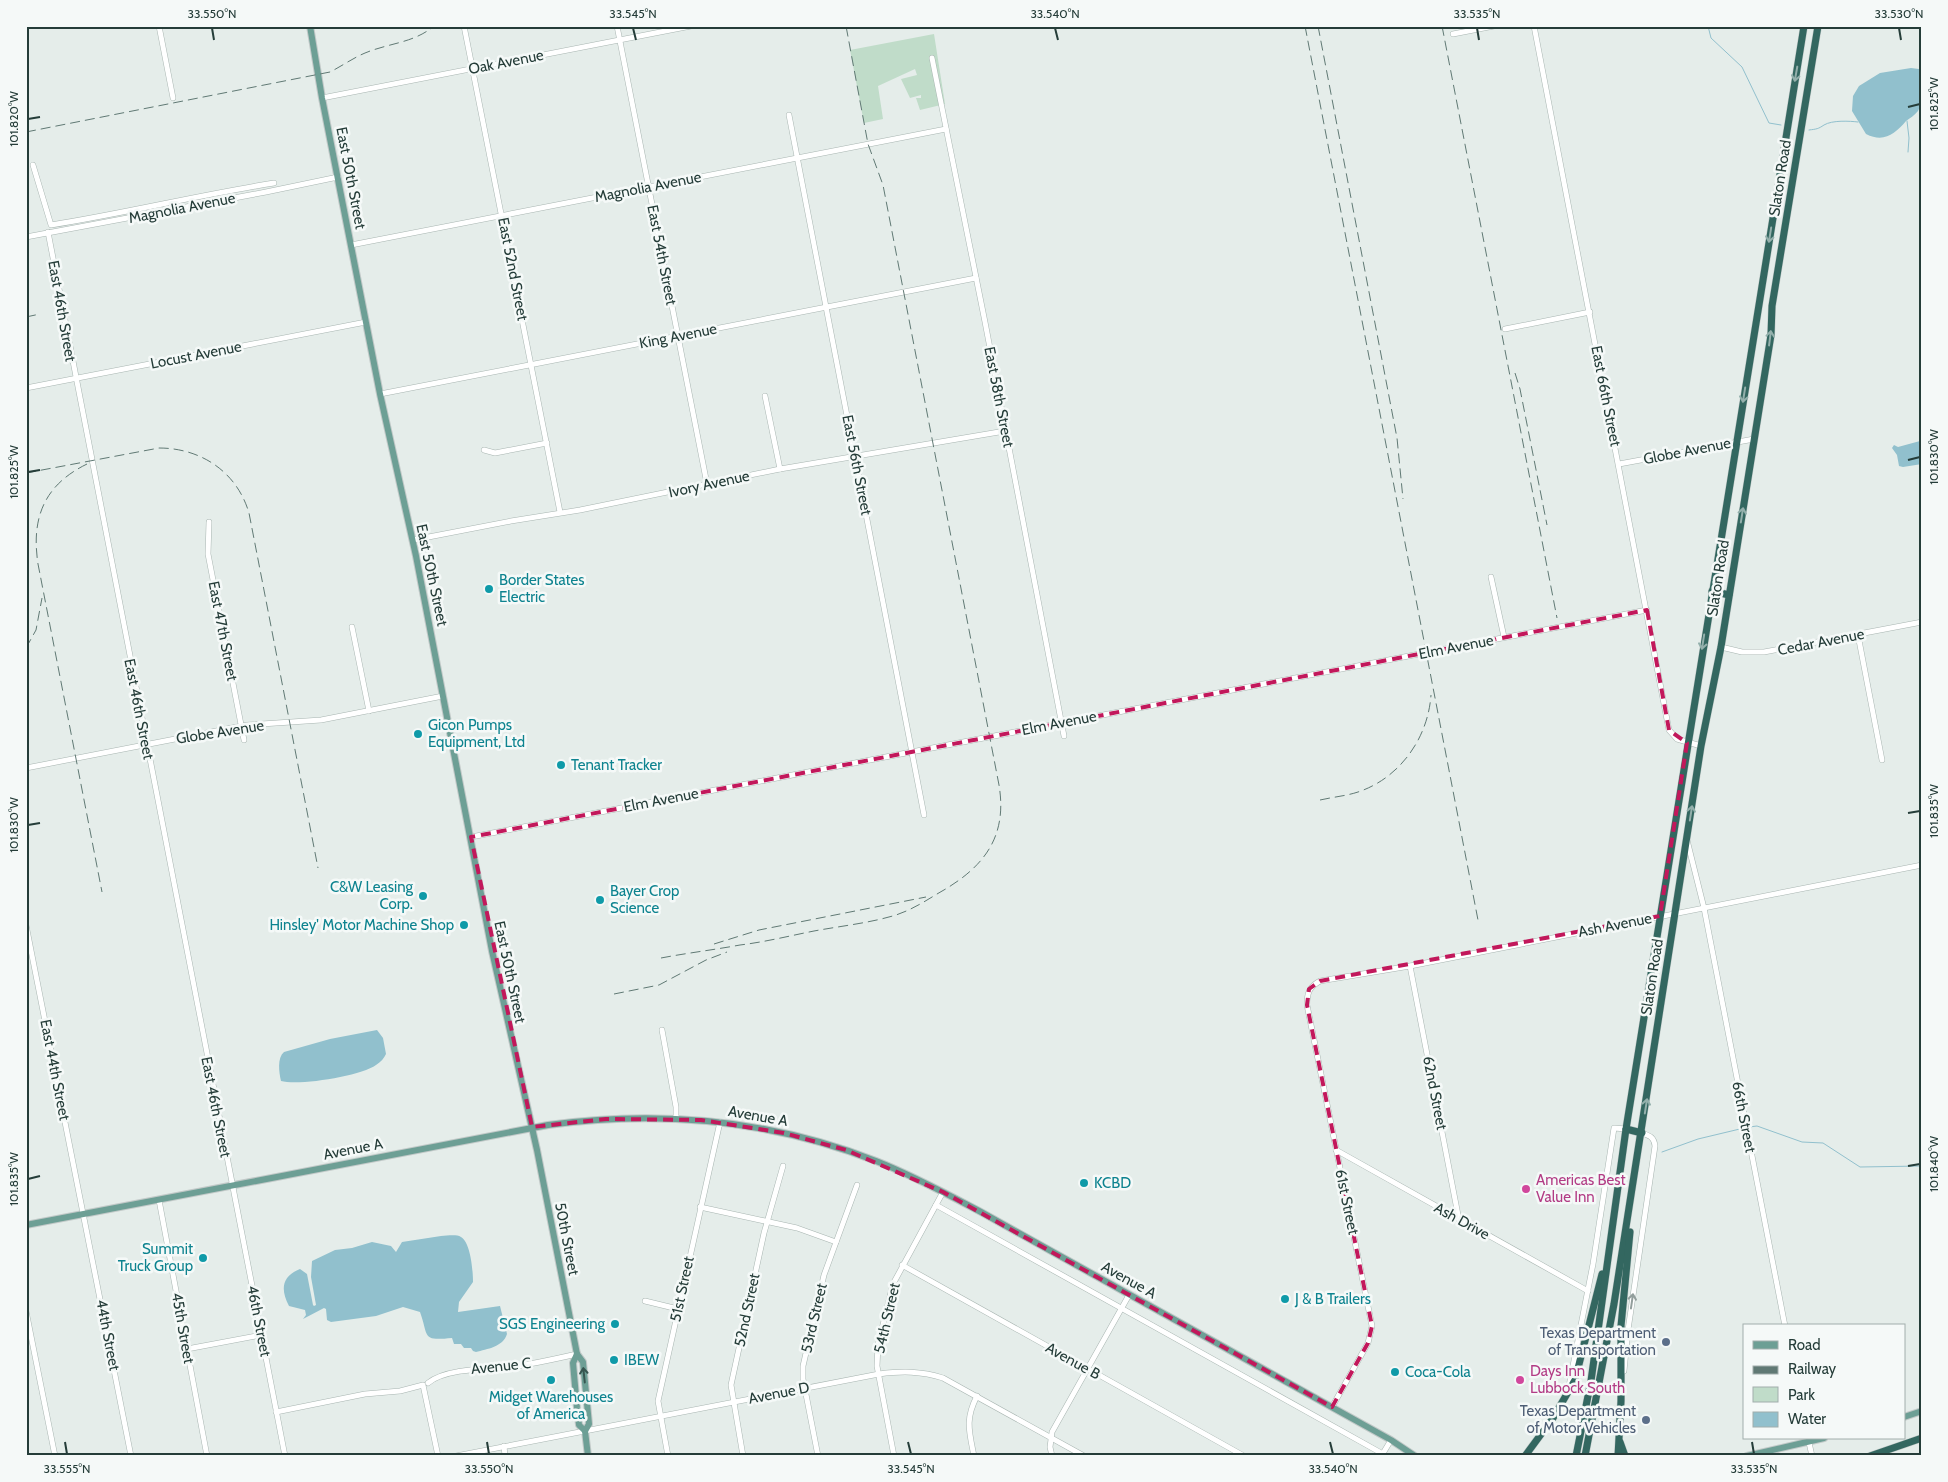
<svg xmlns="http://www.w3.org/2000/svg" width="1948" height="1482" viewBox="0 0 1948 1482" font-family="Cabin,sans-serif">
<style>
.green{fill:#c0dcc9}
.water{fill:#91c0cd}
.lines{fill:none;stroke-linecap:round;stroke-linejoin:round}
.stream{stroke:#91c0cd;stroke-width:1}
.minor-casing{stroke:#a8b5b1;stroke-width:6}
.major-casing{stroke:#c2c9c8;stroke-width:8}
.highway-casing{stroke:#c2c9c8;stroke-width:8}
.minor{stroke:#fff;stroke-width:5}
.major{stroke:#6d9f95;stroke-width:6}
.highway{stroke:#336760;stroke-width:7}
.rail{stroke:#607974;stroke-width:1;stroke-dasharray:10 5;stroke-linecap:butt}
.oneway{stroke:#94b0ac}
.oneway2{stroke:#929e9c}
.oneway3{stroke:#375650}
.marked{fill:none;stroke:#c2185b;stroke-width:4;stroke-dasharray:10 6;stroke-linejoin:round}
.ticks{fill:none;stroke:#253d39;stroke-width:2}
.culture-dot{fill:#0f9aa8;stroke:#f5f9f8;stroke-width:2}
.hotel-dot{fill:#d1479c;stroke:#f5f9f8;stroke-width:2}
.service-dot{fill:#5c6f8a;stroke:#f5f9f8;stroke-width:2}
.labels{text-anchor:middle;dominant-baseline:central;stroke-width:5;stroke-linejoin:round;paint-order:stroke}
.street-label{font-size:15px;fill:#253d39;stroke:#f5f9f8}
.culture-label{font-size:15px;fill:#0d838f;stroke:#f5f9f8;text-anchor:start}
.hotel-label{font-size:15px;fill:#b23c85;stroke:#f5f9f8;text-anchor:start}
.service-label{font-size:15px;fill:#4e5e75;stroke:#f5f9f8;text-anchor:end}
.neatline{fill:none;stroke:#253d39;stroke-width:2}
.ticks-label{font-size:12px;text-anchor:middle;fill:#253d39}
</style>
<rect width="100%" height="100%" fill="#e5edea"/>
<polygon class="green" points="934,34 945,104 920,110 916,98 921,98 921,95 910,98 901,79 917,75 915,69 878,86 883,119 864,123 850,50"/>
<g class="water">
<path d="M1911 68 1919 69C1923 76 1923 104 1918 111 1915 115 1910 118 1906 121 1895 134 1884 143 1866 134L1852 111 1853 96 1859 86 1880 73Z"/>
<polygon points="1920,441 1922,441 1922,464 1903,467 1899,466 1897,455 1892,448 1894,445 1898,447"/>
<path d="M377 1030 383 1038 386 1054C384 1058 381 1062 376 1065 361 1076 299 1086 281 1081 279 1072 277 1058 284 1052L330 1039Z"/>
<path d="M441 1236C447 1236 456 1234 461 1237 471 1243 473 1272 473 1282L459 1302 458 1312 500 1306 507 1334C503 1347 487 1349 476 1352L473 1351 471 1348H464L461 1344H454L452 1338C421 1341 429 1337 420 1312L403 1307 376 1316 331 1322 327 1320 326 1309 324 1308 303 1319 306 1315 305 1310 289 1306C280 1289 282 1276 300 1269L307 1274 313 1305 314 1306 316 1305 311 1277 312 1261 335 1250 352 1248 372 1242 391 1246 396 1252 402 1242Z"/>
</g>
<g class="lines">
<g class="stream">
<polyline points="1708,26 1711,38 1742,67 1769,123 1781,125"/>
<polyline points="1920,105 1922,109"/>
<polyline points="1907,121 1909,138 1908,152"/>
<path d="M1809 130C1817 129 1818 129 1824 125 1832 120 1850 121 1858 122"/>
<polyline points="1749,1127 1757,1126 1802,1142 1823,1143 1860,1167 1922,1166"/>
<polyline points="1662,1152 1698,1139 1744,1128"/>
</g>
<g class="minor-casing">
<g id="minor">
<polyline points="159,26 173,98"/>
<polyline points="464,26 560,512"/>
<polyline points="617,26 707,484"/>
<polyline points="1534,26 1669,730 1677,739 1701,746"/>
<polyline points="1453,34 1494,26"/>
<polyline points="932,58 985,322 1064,736"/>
<polyline points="322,98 691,26"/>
<polyline points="789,115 924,815"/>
<path d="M33 165 51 225C126 213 199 195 274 183"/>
<polyline points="48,232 285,1456"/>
<polyline points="26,237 266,192 338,177"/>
<polyline points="351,245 946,129"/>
<polyline points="1505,329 1590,312"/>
<polyline points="26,388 366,322"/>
<polyline points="380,394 976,278"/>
<polyline points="765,396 780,469"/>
<polyline points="484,450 495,453 547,443"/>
<polyline points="1619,464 1754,439"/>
<polyline points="209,522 208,554 244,740"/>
<polyline points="413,540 511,521 580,510 780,469 1005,431"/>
<polyline points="1491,577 1504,637"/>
<polyline points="352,627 369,711"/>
<polyline points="1858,635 1882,760"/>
<polyline points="1721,647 1742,652 1764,652 1922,622"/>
<polyline points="26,768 247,725 321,720 443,696"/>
<polyline points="471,837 1647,610"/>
<polyline points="1687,840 1704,908 1785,1326"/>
<polyline points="26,925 131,1456"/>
<polyline points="1410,966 1459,1220"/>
<polyline points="662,1030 676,1107 676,1118"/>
<polyline points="1336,1150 1588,1291"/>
<polyline points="159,1200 207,1456"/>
<polyline points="936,1205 1383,1454"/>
<polyline points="700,1207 797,1228 836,1242"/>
<polyline points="902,1265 1244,1456"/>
<polyline points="645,1301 678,1309"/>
<polyline points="26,1311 55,1456"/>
<polyline points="187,1349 261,1335"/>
<path d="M1624 1371 1628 1330 1655 1146C1654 1137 1650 1136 1642 1133"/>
<path d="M428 1383C446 1368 489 1369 511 1367 533 1364 555 1359 577 1354"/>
<polyline points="1569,1386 1593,1264 1614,1128 1626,1129"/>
<path d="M1332 1407 1368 1343 1372 1326 1307 1005C1307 993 1309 987 1320 981L1410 966 1922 865"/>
<polyline points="276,1412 365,1394 400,1391 423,1385 438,1456"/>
<polyline points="1808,1438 1812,1456"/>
<polyline points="504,1446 505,1456"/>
<polyline points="1382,1455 1391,1440"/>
<path d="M456 1456 879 1374C902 1371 921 1371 943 1378L1084 1456"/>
<polyline points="668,1456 658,1401 720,1122"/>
<polyline points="743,1456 731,1385 764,1233 783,1166"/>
<polyline points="818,1456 803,1379 803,1366 824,1275 857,1185"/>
<polyline points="894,1456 877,1366 878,1345 893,1284 943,1192"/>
<path d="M974 1456C969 1431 965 1419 977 1396"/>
<polyline points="1052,1456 1050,1447 1052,1432 1129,1295"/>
</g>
</g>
<g class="major-casing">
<g id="major">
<polyline points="310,26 322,98 380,394 416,556 492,951 537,1150 577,1354 583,1362 589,1424 585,1431 588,1456"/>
<path d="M26 1225 548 1125C659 1110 771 1120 876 1161 912 1175 947 1194 981 1212L1391 1440 1415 1456"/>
<polyline points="577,1354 573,1363 577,1408 579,1425 585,1431"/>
<polyline points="1904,1417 1922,1411"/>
<polyline points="1747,1456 1824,1438"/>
</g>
</g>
<g class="highway-casing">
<g id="highway">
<polyline points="1712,591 1729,595"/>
<polyline points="1626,1129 1642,1133"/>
<polyline points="1620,1442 1625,1456"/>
<polyline points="1525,1456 1553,1418 1575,1380 1602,1274"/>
<polyline points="1576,1456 1591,1381 1626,1129 1804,26"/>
<polyline points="1585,1456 1614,1304 1701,746 1721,647 1771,335 1772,306 1818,26"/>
<polyline points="1618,1456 1621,1401 1621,1326 1630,1232"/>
<polyline points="1870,1456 1922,1438"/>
</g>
</g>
<use href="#minor" class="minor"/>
<use href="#major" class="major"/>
<use href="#highway" class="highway"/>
<g class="rail">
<polyline points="1305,26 1478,920"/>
<polyline points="1318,26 1397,438 1403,499"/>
<polyline points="1442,26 1557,618"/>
<path d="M26 132 330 72C342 66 353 58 365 53 389 43 414 43 434 26"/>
<polyline points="26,317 40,314"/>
<polyline points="1515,373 1520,389 1547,525"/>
<path d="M87 464C44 485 31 518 38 564L102 892"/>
<path d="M26 473 159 448C201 448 237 472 249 513L318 868"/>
<polyline points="26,648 36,630 42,598"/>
<path d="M1320 800C1333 797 1346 796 1358 792 1400 778 1428 738 1431 695"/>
<polyline points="714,944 759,930 926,897"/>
<path d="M661 958C687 953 713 950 740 945 765 942 789 936 814 931 841 926 870 923 896 915 911 910 924 902 937 894 982 869 1008 839 999 785L883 185 868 144 846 26"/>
<polyline points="614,994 659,985 706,960 727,952"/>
</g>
</g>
<defs><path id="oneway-shaft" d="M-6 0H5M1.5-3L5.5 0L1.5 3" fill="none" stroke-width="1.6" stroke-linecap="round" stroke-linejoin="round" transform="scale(1.25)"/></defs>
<g class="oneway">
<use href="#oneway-shaft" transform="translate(1796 74) rotate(100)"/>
<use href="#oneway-shaft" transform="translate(1770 235) rotate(99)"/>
<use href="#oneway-shaft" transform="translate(1770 338) rotate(-83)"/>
<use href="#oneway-shaft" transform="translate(1744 395) rotate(99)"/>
<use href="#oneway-shaft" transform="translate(1742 515) rotate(-81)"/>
<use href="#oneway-shaft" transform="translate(1703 642) rotate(99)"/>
<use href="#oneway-shaft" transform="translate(1691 813) rotate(-81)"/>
<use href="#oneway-shaft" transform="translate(1646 1106) rotate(-81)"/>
</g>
<use class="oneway2" href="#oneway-shaft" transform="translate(1632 1301) rotate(-82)"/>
<use class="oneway3" href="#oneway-shaft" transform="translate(584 1375) rotate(-96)"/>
<path class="marked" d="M1647 610 1669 730 1687 743 1660 916 1320 981 1309 989 1307 1005 1372 1326 1368 1343 1332 1407 943 1192 846 1150 784 1133 701 1120 606 1119 532 1127 471 837Z"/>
<path class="ticks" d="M212 28 214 40M633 28 636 40M1055 28 1058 40M1477 28 1479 40M1899 28 1901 40M1908 107 1920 104M28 119 40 117M1908 460 1920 457M28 472 40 470M1908 813 1920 811M28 825 40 823M1908 1166 1920 1164M28 1179 40 1176M65 1442 67 1454M487 1442 489 1454M908 1442 911 1454M1330 1442 1333 1454M1752 1442 1754 1454"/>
<g class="culture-dot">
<circle cx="489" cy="589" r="5"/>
<circle cx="418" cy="734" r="5"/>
<circle cx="561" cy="765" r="5"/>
<circle cx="423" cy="896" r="5"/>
<circle cx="600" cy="900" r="5"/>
<circle cx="464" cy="925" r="5"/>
<circle cx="1084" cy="1183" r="5"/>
<circle cx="203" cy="1258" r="5"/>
<circle cx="1285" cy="1299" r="5"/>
<circle cx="615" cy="1324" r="5"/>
<circle cx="614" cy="1360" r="5"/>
<circle cx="1395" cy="1372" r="5"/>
<circle cx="551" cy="1380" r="5"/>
</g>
<g class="hotel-dot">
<circle cx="1526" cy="1189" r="5"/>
<circle cx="1520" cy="1380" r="5"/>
</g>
<g class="service-dot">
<circle cx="1666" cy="1342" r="5"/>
<circle cx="1646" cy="1420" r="5"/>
</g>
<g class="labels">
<g class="street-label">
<text transform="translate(506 62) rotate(-11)">Oak Avenue</text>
<text transform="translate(351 178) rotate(79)">East 50th Street</text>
<text transform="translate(1780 178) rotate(-81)">Slaton Road</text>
<text transform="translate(648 187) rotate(-11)">Magnolia Avenue</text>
<text transform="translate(182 208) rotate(-11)">Magnolia Avenue</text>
<text transform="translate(662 255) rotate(79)">East 54th Street</text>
<text transform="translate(513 269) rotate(79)">East 52nd Street</text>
<text transform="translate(62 311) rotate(80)">East 46th Street</text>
<text transform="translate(678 336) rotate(-11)">King Avenue</text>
<text transform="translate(196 355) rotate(-11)">Locust Avenue</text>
<text transform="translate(1606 396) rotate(79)">East 66th Street</text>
<text transform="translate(999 397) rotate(79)">East 58th Street</text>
<text transform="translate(1687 451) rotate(-11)">Globe Avenue</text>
<text transform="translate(857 465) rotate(79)">East 56th Street</text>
<text transform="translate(709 484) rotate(-12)">Ivory Avenue</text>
<text transform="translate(432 575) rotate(78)">East 50th Street</text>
<text transform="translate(1718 578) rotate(-81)">Slaton Road</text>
<text transform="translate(223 631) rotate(79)">East 47th Street</text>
<text transform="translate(1821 642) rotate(-11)">Cedar Avenue</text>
<text transform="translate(1456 647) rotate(-11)">Elm Avenue</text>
<text transform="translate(139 709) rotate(79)">East 46th Street</text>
<text transform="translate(1059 723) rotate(-11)">Elm Avenue</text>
<text transform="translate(220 732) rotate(-9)">Globe Avenue</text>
<text transform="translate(661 800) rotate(-11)">Elm Avenue</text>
<text transform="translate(1615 925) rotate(-11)">Ash Avenue</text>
<text transform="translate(510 972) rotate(78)">East 50th Street</text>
<text transform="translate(1652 977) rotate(-81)">Slaton Road</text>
<text transform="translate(55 1070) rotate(79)">East 44th Street</text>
<text transform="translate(1435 1093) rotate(79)">62nd Street</text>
<text transform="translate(216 1107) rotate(79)">East 46th Street</text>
<text transform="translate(758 1116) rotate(10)">Avenue A</text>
<text transform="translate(1744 1117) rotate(79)">66th Street</text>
<text transform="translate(353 1149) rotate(-11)">Avenue A</text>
<text transform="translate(1347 1202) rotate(78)">61st Street</text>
<text transform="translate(1462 1221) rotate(29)">Ash Drive</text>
<text transform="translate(567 1239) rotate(79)">50th Street</text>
<text transform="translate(1129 1280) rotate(29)">Avenue A</text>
<text transform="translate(682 1289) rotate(-78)">51st Street</text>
<text transform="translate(747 1310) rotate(-78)">52nd Street</text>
<text transform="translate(814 1318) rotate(-77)">53rd Street</text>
<text transform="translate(887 1318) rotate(-77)">54th Street</text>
<text transform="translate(259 1321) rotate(79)">46th Street</text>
<text transform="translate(183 1328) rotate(80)">45th Street</text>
<text transform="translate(108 1335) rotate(79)">44th Street</text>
<text transform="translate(1073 1361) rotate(29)">Avenue B</text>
<text transform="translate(501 1366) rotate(-6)">Avenue C</text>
<text transform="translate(779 1393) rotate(-11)">Avenue D</text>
</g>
<g class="culture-label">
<text x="499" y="580">Border States<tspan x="499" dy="17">Electric</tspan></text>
<text x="428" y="725">Gicon Pumps<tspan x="428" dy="17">Equipment, Ltd</tspan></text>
<text x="571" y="765">Tenant Tracker</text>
<text x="413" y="887" text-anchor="end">C&amp;W Leasing<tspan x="413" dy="17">Corp.</tspan></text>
<text x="610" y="891">Bayer Crop<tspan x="610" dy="17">Science</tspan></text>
<text x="454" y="925" text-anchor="end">Hinsley' Motor Machine Shop</text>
<text x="1094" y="1183">KCBD</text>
<text x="193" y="1249" text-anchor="end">Summit<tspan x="193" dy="17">Truck Group</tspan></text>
<text x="1295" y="1299">J &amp; B Trailers</text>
<text x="605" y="1324" text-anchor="end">SGS Engineering</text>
<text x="624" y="1360">IBEW</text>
<text x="1405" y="1372">Coca-Cola</text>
<text x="551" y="1397" text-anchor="middle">Midget Warehouses<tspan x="551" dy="17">of America</tspan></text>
</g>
<g class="hotel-label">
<text x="1536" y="1180">Americas Best<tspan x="1536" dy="17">Value Inn</tspan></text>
<text x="1530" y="1371">Days Inn<tspan x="1530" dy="17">Lubbock South</tspan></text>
</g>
<g class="service-label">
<text x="1656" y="1333">Texas Department<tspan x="1656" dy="17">of Transportation</tspan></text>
<text x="1636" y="1411">Texas Department<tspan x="1636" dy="17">of Motor Vehicles</tspan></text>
</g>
</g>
<rect width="1948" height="1482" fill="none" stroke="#f5f9f8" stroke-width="55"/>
<rect x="1743" y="1324" width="162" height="115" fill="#f5f9f8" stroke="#a2aeac"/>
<rect x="1753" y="1341" width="25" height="8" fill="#6d9f95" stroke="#a2aeac"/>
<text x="1788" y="1350" font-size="15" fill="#253d39">Road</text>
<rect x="1753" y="1366" width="25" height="8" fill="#607974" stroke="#a2aeac"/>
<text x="1788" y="1374" font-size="15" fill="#253d39">Railway</text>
<rect x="1753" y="1387" width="25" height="15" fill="#c0dcc9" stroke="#a2aeac"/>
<text x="1788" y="1400" font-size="15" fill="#253d39">Park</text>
<rect x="1753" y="1412" width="25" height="15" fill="#91c0cd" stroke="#a2aeac"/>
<text x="1788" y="1424" font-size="15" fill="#253d39">Water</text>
<rect x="28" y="28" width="1892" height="1426" class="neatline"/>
<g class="ticks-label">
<text x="212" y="18">33.550°N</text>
<text x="633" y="18">33.545°N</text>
<text x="1055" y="18">33.540°N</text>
<text x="1477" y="18">33.535°N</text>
<text x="1899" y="18">33.530°N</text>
<text transform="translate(1934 104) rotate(-90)" y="4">101.825°W</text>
<text transform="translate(14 119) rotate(-90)" y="4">101.820°W</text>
<text transform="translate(1934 457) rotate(-90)" y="4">101.830°W</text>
<text transform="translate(14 472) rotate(-90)" y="4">101.825°W</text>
<text transform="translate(1934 811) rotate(-90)" y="4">101.835°W</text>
<text transform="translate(14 825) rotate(-90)" y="4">101.830°W</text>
<text transform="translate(1934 1164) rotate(-90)" y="4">101.840°W</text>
<text transform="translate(14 1179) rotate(-90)" y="4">101.835°W</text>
<text x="67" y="1473">33.555°N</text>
<text x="489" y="1473">33.550°N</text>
<text x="911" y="1473">33.545°N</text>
<text x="1333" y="1473">33.540°N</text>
<text x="1754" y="1473">33.535°N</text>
</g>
</svg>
